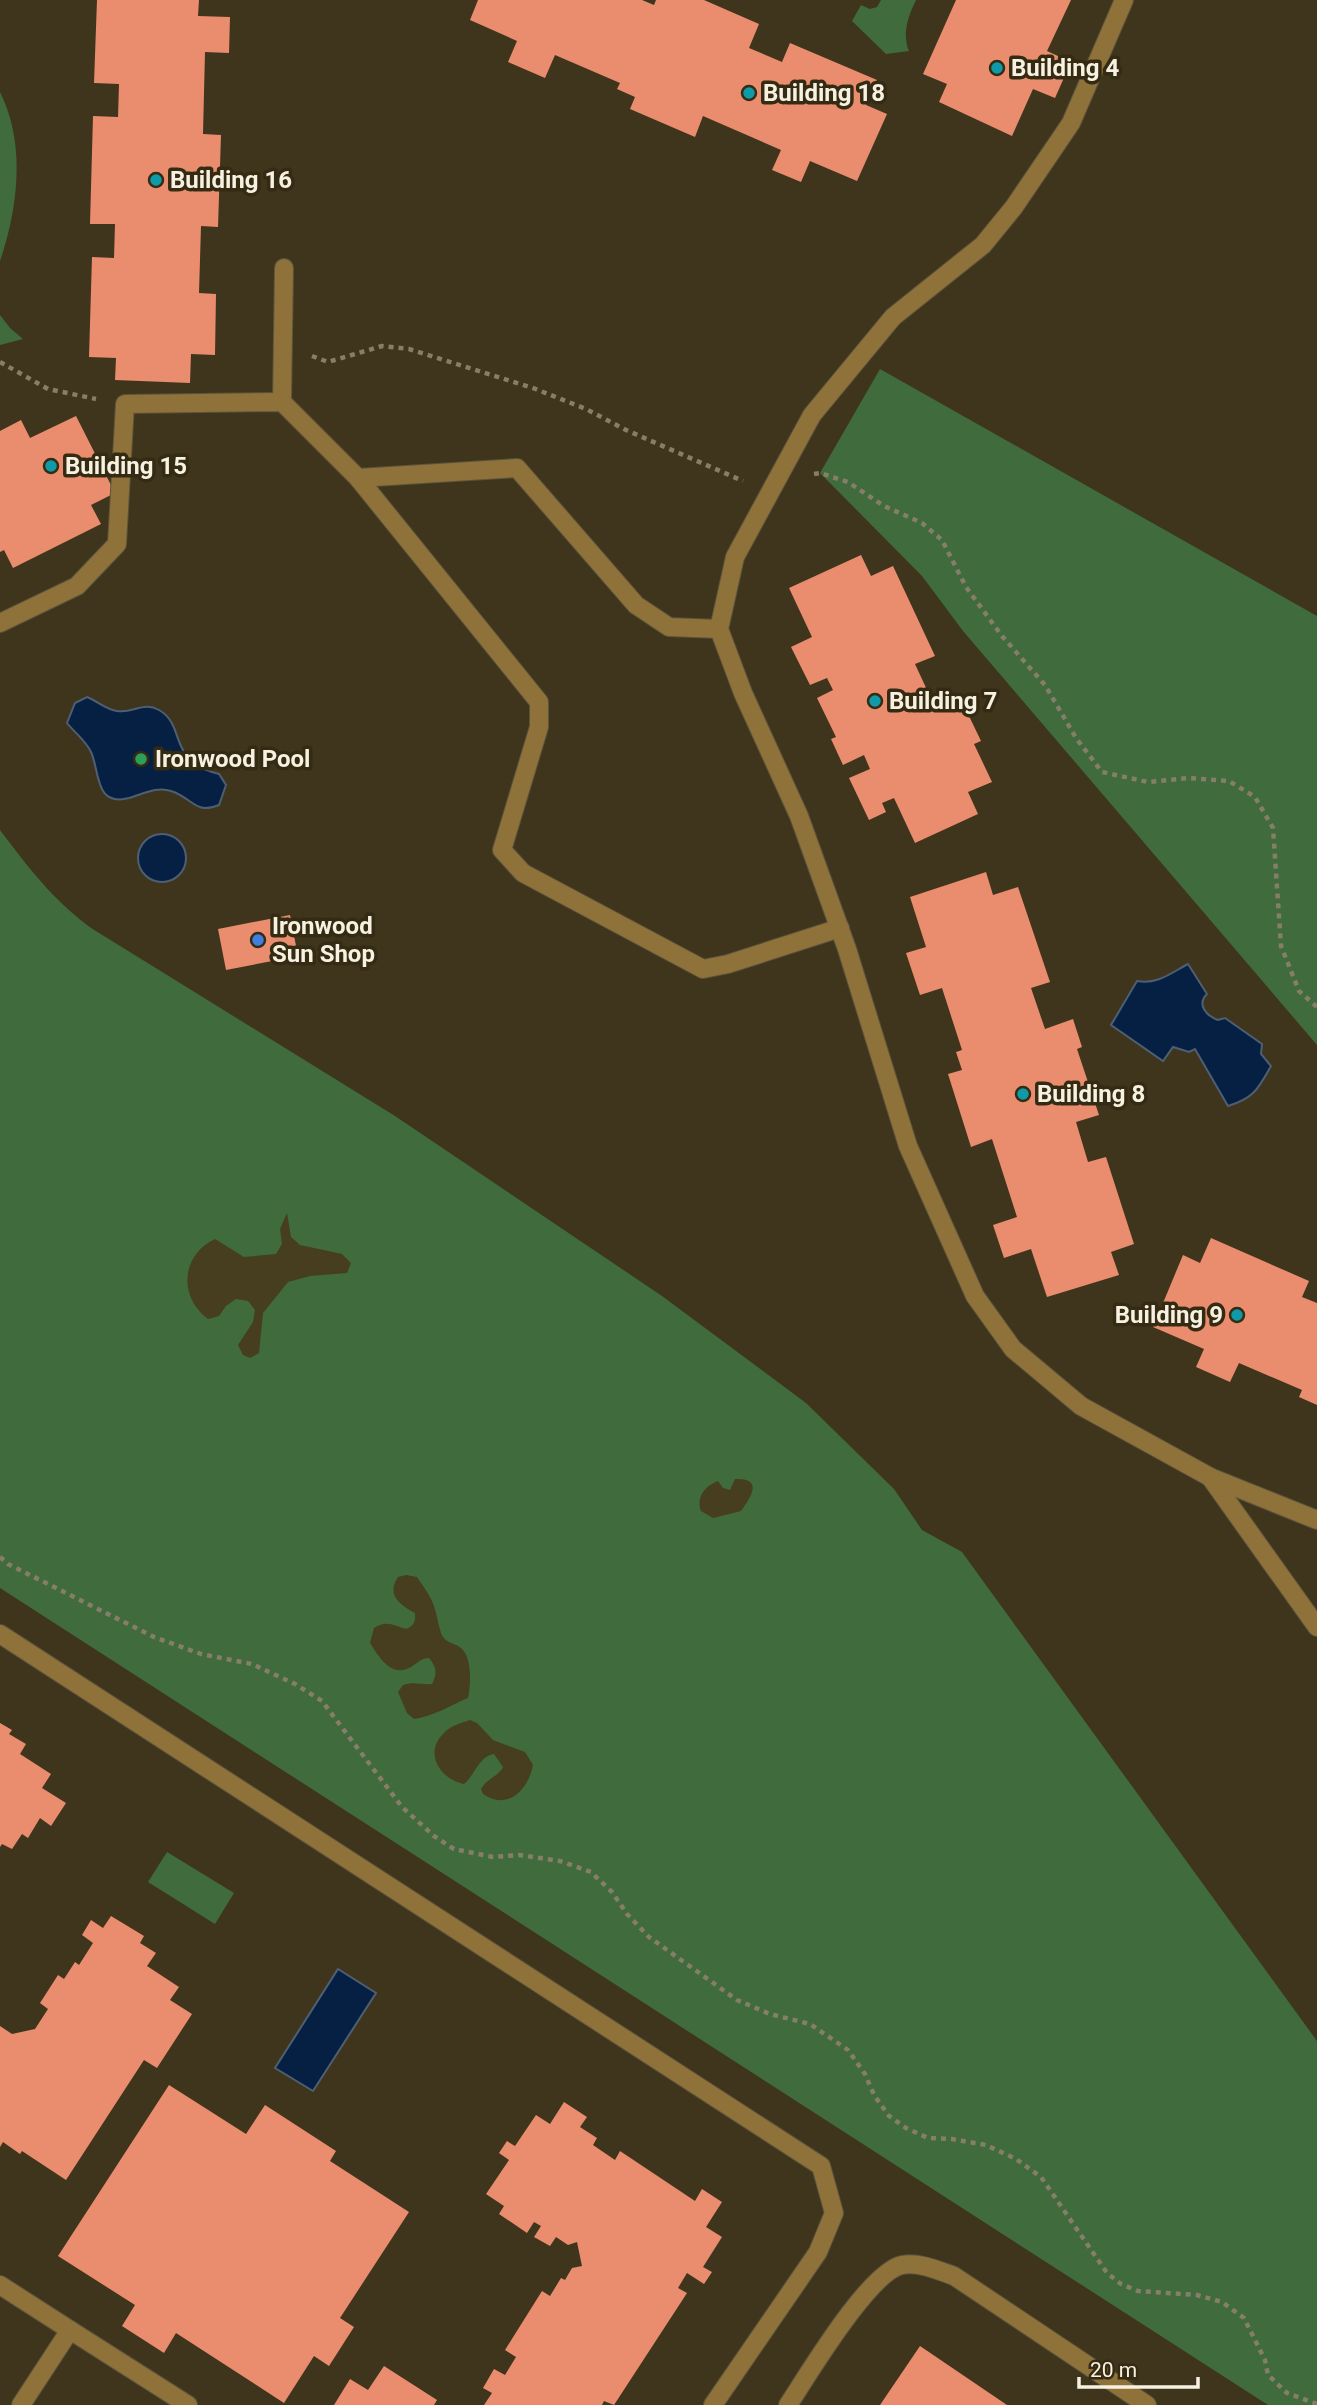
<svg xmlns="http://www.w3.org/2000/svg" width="1317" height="2405" viewBox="0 0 1317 2405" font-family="Roboto,sans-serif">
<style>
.green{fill:#3f6b3d}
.sand{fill:#463e1e}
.water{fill:#062043;stroke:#4e5f73;stroke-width:2}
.building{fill:#ea8d6f}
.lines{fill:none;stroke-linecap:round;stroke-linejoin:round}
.lane-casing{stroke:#5c533d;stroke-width:20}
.street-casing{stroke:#5c533d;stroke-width:20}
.path{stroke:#867e69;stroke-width:4.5;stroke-dasharray:5 5;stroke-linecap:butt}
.lane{stroke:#8e723a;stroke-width:18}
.street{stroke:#8e723a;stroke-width:18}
.culture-dot{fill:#0f9aa8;stroke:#352b13;stroke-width:2.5}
.leisure-dot{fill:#2e9e5b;stroke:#352b13;stroke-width:2.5}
.shop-dot{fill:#3f7fe0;stroke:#352b13;stroke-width:2.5}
.labels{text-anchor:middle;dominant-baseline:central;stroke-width:7;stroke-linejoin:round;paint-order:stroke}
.poi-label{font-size:24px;font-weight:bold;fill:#f7f1e2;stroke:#352b13;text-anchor:start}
</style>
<rect width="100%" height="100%" fill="#3f351d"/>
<g class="green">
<path d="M881 0H916C908 17 902 33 909 51L886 54 852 21 861 5 870 9 877 7Z"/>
<path d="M0 92C26 144 18 208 0 261Z"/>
<polygon points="0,315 10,328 23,339 0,345"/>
<polygon points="880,369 1317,616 1317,1045 963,631 922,576 820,473"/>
<path d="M0 830C28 867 54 901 91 928L395 1116 662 1296 806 1403 894 1489 922 1530 962 1552 1317 2041V2405H1268L0 1588Z"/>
<polygon points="167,1852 234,1893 215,1924 148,1882"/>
</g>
<g class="sand">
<path d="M287 1213 291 1237 300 1245 342 1254 351 1263 347 1273 310 1276 288 1282 263 1313 259 1353 250 1358 243 1355 238 1345 253 1322 255 1310 248 1301 236 1299 226 1306 219 1316 208 1319C178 1297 181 1255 215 1239L244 1257 276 1254 282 1244 280 1229Z"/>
<path d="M735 1479C764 1478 751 1497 741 1511L713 1518 701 1511C696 1497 705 1486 718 1481L723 1488 730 1490Z"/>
<path d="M406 1575 417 1577C423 1586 430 1595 434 1606 437 1615 438 1624 441 1633 445 1644 455 1642 462 1649 472 1658 471 1686 468 1698 451 1705 432 1717 414 1719L407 1713 398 1692 403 1685C414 1681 421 1685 432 1684 438 1674 436 1666 429 1658 422 1658 420 1661 414 1665 393 1680 381 1660 370 1643L374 1628C386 1620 393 1625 406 1629 414 1626 416 1621 415 1613 400 1605 386 1595 398 1577Z"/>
<path d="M470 1720 477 1723 493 1740 525 1752 533 1765C528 1790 508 1811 483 1794L481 1789C487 1778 498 1777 503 1767L494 1754C479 1756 475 1775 464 1784 440 1779 423 1753 444 1733 450 1726 461 1723 470 1720Z"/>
</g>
<g class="water">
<path d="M87 697C97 701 107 710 117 711 133 714 143 701 159 710 187 726 166 761 219 774L226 785 219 805C195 815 193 798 171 791 157 786 143 794 129 798 94 807 100 771 91 752 86 741 75 733 67 723L75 703Z"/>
<circle cx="162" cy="858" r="24"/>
<path d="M1188 964 1207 994C1196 1005 1207 1016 1218 1020L1225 1018 1262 1044 1261 1054 1271 1066C1258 1089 1254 1098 1228 1106L1195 1049 1189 1052 1173 1047 1163 1061 1111 1025 1137 981C1157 985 1171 973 1188 964Z"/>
<polygon points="338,1969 376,1993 313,2091 275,2068"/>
</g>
<g class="building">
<polygon points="97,0 199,0 198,16 230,17 229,53 205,52 203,134 221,135 218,227 201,226 199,293 216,294 215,355 191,354 190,383 115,380 116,358 89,357 92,257 114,258 115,224 90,224 93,116 118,117 119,84 94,83"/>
<polygon points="478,0 642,0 654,5 656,0 704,0 759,24 749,48 782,62 790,43 877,80 866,105 887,114 857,181 810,161 801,182 772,170 781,150 703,116 695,137 630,109 635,97 617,89 620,83 555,55 545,78 508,62 517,41 470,20"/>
<polygon points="956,0 1071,0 1047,51 1071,62 1055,98 1033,89 1012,136 939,102 947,84 923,74"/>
<polygon points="76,416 115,493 91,505 101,524 13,568 4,550 0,552 0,431 21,420 30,438"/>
<polygon points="861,555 871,576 893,566 935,656 915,664 934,705 958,693 981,741 974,744 992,782 968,792 978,814 915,843 894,798 882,803 886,812 869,820 849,778 870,769 864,755 843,765 831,739 836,737 817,698 833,690 827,678 810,685 791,647 812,637 789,588"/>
<polygon points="986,872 993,895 1018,887 1050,982 1031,988 1045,1029 1073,1019 1082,1047 1077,1049 1099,1115 1076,1122 1088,1162 1106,1157 1134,1244 1111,1252 1119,1275 1047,1297 1031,1249 1004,1258 993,1225 1017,1217 992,1139 971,1147 948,1074 962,1070 956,1052 962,1050 942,988 920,995 906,953 926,947 910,897"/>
<polygon points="290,915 298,956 226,970 218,929"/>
<polygon points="1211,1238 1309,1281 1302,1297 1317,1303 1317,1405 1299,1397 1302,1390 1239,1363 1230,1382 1196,1367 1204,1349 1153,1327 1183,1255 1200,1263"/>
<polygon points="0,1723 12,1730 9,1734 26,1744 20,1754 51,1774 42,1788 66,1803 51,1826 40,1818 28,1838 22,1834 12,1849 2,1844 0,1847"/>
<polygon points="111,1916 144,1936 140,1943 156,1953 147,1966 179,1987 170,2000 192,2014 157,2068 144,2060 66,2180 22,2151 20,2154 3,2142 0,2147 0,2026 12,2034 35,2029 48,2009 40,2003 58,1975 64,1979 75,1962 79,1965 93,1943 82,1935 91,1920 103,1928"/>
<polygon points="169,2085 246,2134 265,2105 336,2151 330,2161 409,2212 340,2318 354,2327 329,2366 314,2356 284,2403 176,2333 164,2353 122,2326 135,2305 58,2256"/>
<polygon points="564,2102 587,2117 580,2127 597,2138 593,2145 615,2160 620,2151 695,2201 702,2189 722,2202 706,2227 722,2237 703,2267 712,2272 704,2284 687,2273 678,2288 687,2293 614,2405 604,2401 602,2405 484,2405 492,2393 483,2388 494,2369 505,2375 516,2357 505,2350 542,2291 550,2296 561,2278 565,2280 572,2268 582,2266 577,2242 568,2245 556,2237 550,2246 534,2237 541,2226 534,2222 527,2233 499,2214 504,2206 486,2194 509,2160 499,2153 507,2141 515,2146 536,2115 550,2124"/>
<polygon points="920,2346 1007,2405 880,2405"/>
<polygon points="384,2366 437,2400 434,2405 334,2405 350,2379 368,2390"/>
</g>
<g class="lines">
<g class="lane-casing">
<g id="lane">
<polyline points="1124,0 1071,123 1014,207 983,245 893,317 812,415 735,557 719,629 743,693 799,816 847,949 908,1146 975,1296 1013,1349 1081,1406 1210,1477 1317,1520"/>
<polyline points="282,402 284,268"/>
<polyline points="358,478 539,702 539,727 502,850 523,873 703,969 728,964 840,928"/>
<polyline points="0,623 77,586 117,544 125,404 282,402 358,478 517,468 636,605 669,627 719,629"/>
<polyline points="1210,1477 1317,1627"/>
<polyline points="0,1634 821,2166 834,2213 818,2252 713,2405"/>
<polyline points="0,2285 70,2330 21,2405"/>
<polyline points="70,2330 188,2405"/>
</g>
</g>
<g class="street-casing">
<path id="street" d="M788 2405C808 2375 869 2272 902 2265 920 2262 937 2270 954 2276L1147 2405"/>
</g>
<g class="path">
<polyline points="312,356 328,362 382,346 409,349 533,388 586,409 626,430 743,481"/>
<polyline points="0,362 48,389 96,399"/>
<polyline points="814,474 820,473 848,482 884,506 922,523 942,540 966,587 1002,636 1045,685 1076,738 1102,772 1148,782 1189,778 1229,781 1255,797 1273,828 1281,946 1299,991 1317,1007"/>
<polyline points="0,1557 8,1564 154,1637 201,1654 252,1664 295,1684 322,1701 402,1807 434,1836 454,1849 493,1857 519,1855 560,1861 591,1872 612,1892 627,1914 649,1937 737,2000 770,2014 810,2024 848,2050 865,2074 874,2095 889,2116 906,2128 928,2138 952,2139 986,2145 1016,2159 1041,2177 1107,2273 1121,2284 1138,2291 1197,2295 1222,2302 1244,2318 1265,2360 1268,2375 1287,2393 1317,2404"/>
</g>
<use href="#lane" class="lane"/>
<use href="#street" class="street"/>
</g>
<g class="culture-dot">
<circle cx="997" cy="68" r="7"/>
<circle cx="749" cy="93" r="7"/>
<circle cx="156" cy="180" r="7"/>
<circle cx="51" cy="466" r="7"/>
<circle cx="875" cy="701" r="7"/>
<circle cx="1023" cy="1094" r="7"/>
<circle cx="1237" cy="1315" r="7"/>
</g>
<circle class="leisure-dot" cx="141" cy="759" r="7"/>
<circle class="shop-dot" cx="258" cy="940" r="7"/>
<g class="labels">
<g class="poi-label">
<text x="1011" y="68">Building 4</text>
<text x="763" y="93">Building 18</text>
<text x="170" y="180">Building 16</text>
<text x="65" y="466">Building 15</text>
<text x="889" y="701">Building 7</text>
<text x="155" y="759">Ironwood Pool</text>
<text x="272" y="926">Ironwood<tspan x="272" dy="28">Sun Shop</tspan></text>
<text x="1037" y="1094">Building 8</text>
<text x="1223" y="1315" text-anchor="end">Building 9</text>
</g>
</g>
<path d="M1079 2377v10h119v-10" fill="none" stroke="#f7f1e2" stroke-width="3.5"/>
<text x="1090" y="2377" font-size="21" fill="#f7f1e2" stroke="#352b13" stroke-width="5" paint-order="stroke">20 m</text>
</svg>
